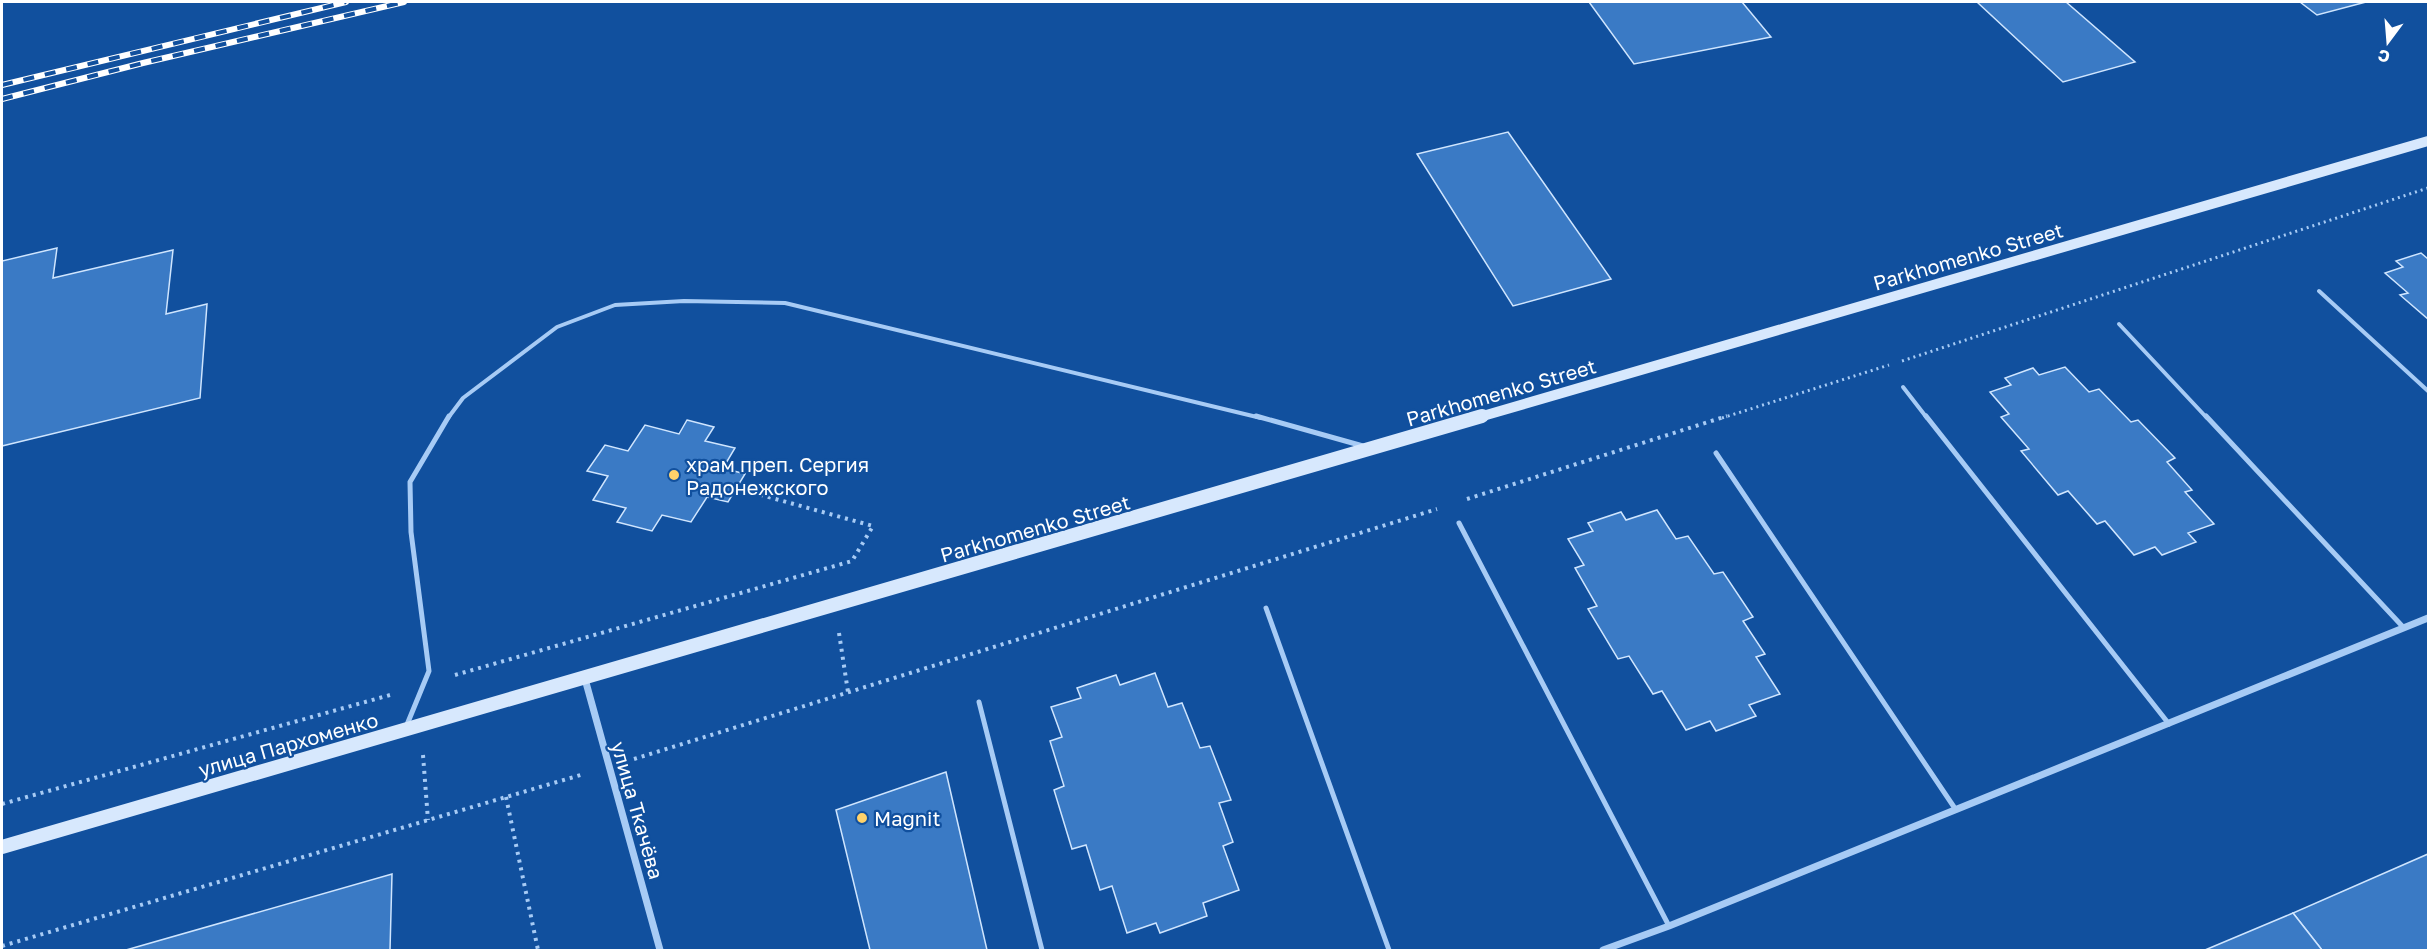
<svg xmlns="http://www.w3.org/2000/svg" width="2430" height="952" viewBox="0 0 2430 952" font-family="'Golos Text',sans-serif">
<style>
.building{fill:#3a7ac5;stroke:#cfe5fe;stroke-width:1.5}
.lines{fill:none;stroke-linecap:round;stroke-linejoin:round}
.path-far1{stroke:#a7cbf5;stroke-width:3;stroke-dasharray:2 4;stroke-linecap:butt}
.path{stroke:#a7cbf5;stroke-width:4;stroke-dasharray:3 5;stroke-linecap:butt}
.lane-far1{stroke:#a7cbf5;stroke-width:4}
.lane{stroke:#a7cbf5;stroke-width:5}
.street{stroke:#a7cbf5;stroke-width:7}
.secondary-far1{stroke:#d7e8fd;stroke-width:10}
.secondary{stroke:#d7e8fd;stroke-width:14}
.rail-casing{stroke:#fff;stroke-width:6}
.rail{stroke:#11509e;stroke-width:4;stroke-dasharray:11;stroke-linecap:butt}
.poi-dot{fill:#ffd26a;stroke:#11509e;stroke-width:2}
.labels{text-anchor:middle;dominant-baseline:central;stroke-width:4.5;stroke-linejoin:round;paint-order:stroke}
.street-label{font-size:20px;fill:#fff;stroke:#11509e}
.poi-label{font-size:20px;fill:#fff;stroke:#11509e;text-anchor:start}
</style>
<rect width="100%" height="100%" fill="#11509e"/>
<g class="building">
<polygon points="1589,2 1742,2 1771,37 1634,64"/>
<polygon points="1977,2 2066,2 2135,62 2063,82"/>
<polygon points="2300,2 2366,2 2317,15"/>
<polygon points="1508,132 1611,279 1513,306 1417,154"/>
<polygon points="57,248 53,278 173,250 166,314 207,304 200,398 2,446 2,261"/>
<polygon points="2421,253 2428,259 2428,319 2400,295 2408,293 2385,273 2403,267 2396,261"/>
<polygon points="2065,367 2089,392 2099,389 2131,422 2138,420 2175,458 2167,462 2192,490 2185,492 2214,524 2188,533 2196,542 2162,555 2155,547 2134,555 2105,521 2097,524 2068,491 2058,495 2021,451 2029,449 2001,417 2009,414 1990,392 2011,385 2005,378 2033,368 2039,375"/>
<polygon points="687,420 714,427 705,441 735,448 723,468 745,474 728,502 707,497 691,522 662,515 652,531 617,522 626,508 593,500 608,476 587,471 605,445 628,451 645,425 679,434"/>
<polygon points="1657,510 1676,539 1688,536 1714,574 1723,572 1753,617 1743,621 1765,654 1756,657 1780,694 1749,705 1756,716 1716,731 1710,721 1686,730 1662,691 1653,694 1629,656 1618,659 1588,609 1597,606 1575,568 1584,565 1568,539 1593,531 1588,523 1621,512 1626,520"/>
<polygon points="1155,673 1168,707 1182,703 1200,748 1210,746 1231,800 1219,803 1233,842 1223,846 1239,890 1203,903 1207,916 1160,933 1156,923 1127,933 1112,886 1100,890 1086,845 1072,849 1054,790 1064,786 1050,741 1062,737 1051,707 1081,698 1077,688 1116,675 1120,685"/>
<polygon points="946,772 987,950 870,950 836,810"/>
<polygon points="2428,854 2428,950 2322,950 2293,913"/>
<polygon points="392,874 390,950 126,950"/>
<polygon points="2293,913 2322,950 2205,950"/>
</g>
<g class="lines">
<g class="path-far1">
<polyline points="1902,361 2428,188"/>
<polyline points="1722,418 1889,365"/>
</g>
<g class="path">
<polyline points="1467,499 1727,416"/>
<polyline points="839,633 848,692"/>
<polyline points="455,675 852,561 873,526 736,488"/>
<polyline points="423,755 428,820"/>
<polyline points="634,759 1437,509"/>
<polyline points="506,797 538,950"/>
<polyline points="2,804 390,695"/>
<polyline points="2,946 584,774"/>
</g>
<g class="lane-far1">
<polyline points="2319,291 2428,391"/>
<polyline points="2119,324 2207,418"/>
<polyline points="1903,387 1927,418"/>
<polyline points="448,418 463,398 557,327 615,305 684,301 785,303 1261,418"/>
</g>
<g class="lane">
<polyline points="1256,416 1363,446"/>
<polyline points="1926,416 2169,724"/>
<polyline points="2206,416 2404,628"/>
<polyline points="1716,453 1956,810"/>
<polyline points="1459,523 1669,926"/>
<polyline points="1266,608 1389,950"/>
<polyline points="979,702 1042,950"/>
<polyline points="406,727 429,671 411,532 410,482 449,416"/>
</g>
<g class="street">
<polyline points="585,679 660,950"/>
<polyline points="1603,950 1669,926 2428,618"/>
</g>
<polyline class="secondary-far1" points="1476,418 2428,141"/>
<polyline class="secondary" points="2,847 1482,416"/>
<g class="rail-casing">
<g id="rail">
<polyline points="2,85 346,2"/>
<polyline points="2,99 143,63 404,2"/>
</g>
</g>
<use href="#rail" class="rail"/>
</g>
<g class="poi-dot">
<circle cx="674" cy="475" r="6"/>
<circle cx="862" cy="818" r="6"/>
</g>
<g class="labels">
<g class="street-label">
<text transform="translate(1968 256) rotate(-16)">Parkhomenko Street</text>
<text transform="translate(1501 392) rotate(-16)">Parkhomenko Street</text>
<text transform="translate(1035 528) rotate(-16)">Parkhomenko Street</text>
<text transform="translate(288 744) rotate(-16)">улица Пархоменко</text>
<text transform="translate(638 810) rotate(74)">улица Ткачёва</text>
</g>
<g class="poi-label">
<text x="686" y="464">храм преп. Сергия<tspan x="686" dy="23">Радонежского</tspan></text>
<text x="874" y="818">Magnit</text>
</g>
</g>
<rect width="2430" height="952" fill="none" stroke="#ffffff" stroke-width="6"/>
<g transform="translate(2388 42) rotate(196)" stroke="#11509e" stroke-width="4.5" paint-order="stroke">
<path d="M0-4.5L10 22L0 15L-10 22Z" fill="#ffffff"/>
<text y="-9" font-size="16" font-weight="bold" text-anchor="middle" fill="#ffffff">С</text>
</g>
</svg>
